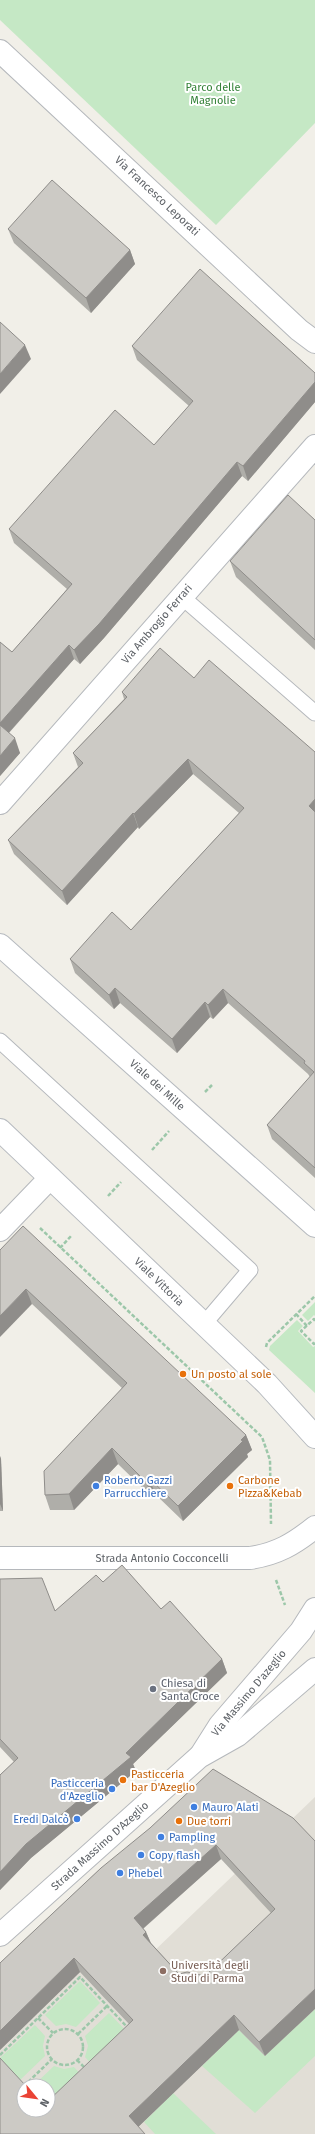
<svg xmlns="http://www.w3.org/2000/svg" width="315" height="2134" viewBox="0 0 315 2134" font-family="'Fira Sans',sans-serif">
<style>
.education{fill:#e1ded6;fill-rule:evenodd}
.green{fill:#c5e8c5}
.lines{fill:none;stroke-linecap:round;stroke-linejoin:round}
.service-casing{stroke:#b5b8bc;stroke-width:17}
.minor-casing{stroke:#b5b8bc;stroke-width:24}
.secondary-casing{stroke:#b6babf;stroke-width:24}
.path{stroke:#9cc7a9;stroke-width:2.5;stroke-dasharray:4 2;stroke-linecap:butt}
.service{stroke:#fff;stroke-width:15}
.minor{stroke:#fff;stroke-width:22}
.secondary{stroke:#fff;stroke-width:22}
.wall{fill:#afaea9;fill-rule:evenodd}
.shaded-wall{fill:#8f8d8a}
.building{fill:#cccac5;stroke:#8f8d8a;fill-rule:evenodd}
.food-dot{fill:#e8710a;stroke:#fff;stroke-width:1.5}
.shop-dot{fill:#3f7fe0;stroke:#fff;stroke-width:1.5}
.worship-dot{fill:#6b7280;stroke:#fff;stroke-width:1.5}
.education-dot{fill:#8d6e63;stroke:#fff;stroke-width:1.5}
.labels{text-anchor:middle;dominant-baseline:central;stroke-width:4;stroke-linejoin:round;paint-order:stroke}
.park-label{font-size:11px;fill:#348238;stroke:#fff}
.street-label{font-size:11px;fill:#5f6368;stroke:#fff}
.food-label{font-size:11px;fill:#c56008;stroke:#fff;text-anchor:start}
.shop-label{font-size:11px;fill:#366cbe;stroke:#fff;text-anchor:start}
.worship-label{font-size:11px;fill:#5b616d;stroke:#fff;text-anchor:start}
.education-label{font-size:11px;fill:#785e54;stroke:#fff;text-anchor:start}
</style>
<rect width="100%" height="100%" fill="#f1efe8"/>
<path class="education" d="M315 1797V2134H0V1982L146 1926 139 1933 152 1953ZM24 2086H48V2110H24Z"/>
<g class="green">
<polygon points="0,0 315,0 315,123 216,225 0,20"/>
<polygon points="315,1302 315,1316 314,1315 308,1321 302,1315"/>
<polygon points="297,1320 303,1326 298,1331 313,1347 315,1346 315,1393 269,1350 270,1346"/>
<polygon points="80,1981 100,2003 76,2027 66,2024 56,2026 45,2015"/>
<polygon points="315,2009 315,2056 255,2113 202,2066 239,2030 265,2056"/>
<polygon points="109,2013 129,2034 95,2068 85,2057 88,2046 85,2036"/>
<polygon points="35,2025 45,2036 43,2046 45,2056 20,2080 0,2058"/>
<polygon points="54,2066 64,2069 74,2067 84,2078 49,2112 48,2086 33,2086"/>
<polygon points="173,2093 216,2134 155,2134 144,2122"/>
</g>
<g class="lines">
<g class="service-casing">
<g id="service">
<polyline points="182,597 315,713"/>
<polyline points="0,1041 250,1270 204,1324"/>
</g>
</g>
<g class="minor-casing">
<g id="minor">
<polyline points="0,51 299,330 315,342"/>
<polyline points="0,803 315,446"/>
<polyline points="0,1230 50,1178"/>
<path d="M0 1558H250C277 1554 294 1544 315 1527"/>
<polyline points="201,1755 220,1725 301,1631 315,1609"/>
<polyline points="0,1935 199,1757 238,1735 315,1669"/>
</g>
</g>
<g class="secondary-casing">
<g id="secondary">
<polyline points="0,945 315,1226"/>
<polyline points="0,1130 267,1384 315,1437"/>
</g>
</g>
<g class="path">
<polyline points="205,1092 212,1085"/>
<polyline points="152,1150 169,1131"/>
<polyline points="108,1196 121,1182"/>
<polyline points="40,1228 262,1437 270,1460 271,1524"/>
<polyline points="60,1248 72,1235"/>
<polyline points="296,1314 307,1326"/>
<polyline points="315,1321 314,1319 301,1331 314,1344 315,1342"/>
<polyline points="266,1347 267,1343 315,1296"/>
<polyline points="276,1580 285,1605"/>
<polyline points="38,2018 53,2033"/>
<circle cx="65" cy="2047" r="18"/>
<polyline points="78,2034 107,2006"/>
<polyline points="0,2055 80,1977 128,2028"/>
<polyline points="77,2060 86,2069"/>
<polyline points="24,2086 52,2059"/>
</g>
<use href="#service" class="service"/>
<use href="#minor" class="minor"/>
<use href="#secondary" class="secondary"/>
</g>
<g class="wall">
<polygon points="8,229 130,250 135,264 91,313 14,243"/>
<polygon points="132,346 315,373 315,402 248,481 242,476 104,638 80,664 74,659 9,733 20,753 0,776 0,642 12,652 67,589 14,543 9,529 154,445 189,406 137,360"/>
<polygon points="315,520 315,650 236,577 230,561"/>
<polygon points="194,678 315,752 315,1178 272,1139 267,1125 310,1077 308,1074 228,1003 213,1019 210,1017 177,1053 120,1003 114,1009 75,973 70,959 131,930 239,813 193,774 139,829 138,827 67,905 14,854 8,840 78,767 73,753 124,699 122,692"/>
<polygon points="0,1250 246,1435 252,1450 247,1454 248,1457 183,1521 155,1494 152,1497 118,1464 74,1510 50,1510 45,1495 122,1388 32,1304"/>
<polygon points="0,1456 1,1459 3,1511 0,1511"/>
<polygon points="0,1579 55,1611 103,1582 161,1609 222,1659 227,1673 133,1764 136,1771 31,1858 0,1890 0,1775 14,1762 0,1747"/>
<path d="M293 1818 265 2056 239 2030 138 2127 48 2110 129 2024 80 1972 0 2050V1963L101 1868ZM221 1859 271 1913 205 1976 179 1974 151 1943 146 1932 143 1929Z"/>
</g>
<g class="shaded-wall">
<polygon points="130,250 135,264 91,313 86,298"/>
<polygon points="25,345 31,359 0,394 0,374"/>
<polygon points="315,382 315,402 248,481 243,466"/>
<polygon points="237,462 242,476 104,638 80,664 74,650"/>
<polygon points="69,645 74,659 4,738 0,727 0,723"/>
<polygon points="15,738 20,753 0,776 0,756"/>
<polygon points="188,759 193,774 139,829 134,814"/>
<polygon points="315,799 315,820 309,806"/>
<polygon points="133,813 138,827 67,905 62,891"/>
<polygon points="115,988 120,1003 114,1009 109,995"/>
<polygon points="223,989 228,1003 213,1019 208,1005"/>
<polygon points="205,1002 210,1017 177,1053 172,1039"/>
<polygon points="26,1289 32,1304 0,1337 0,1316"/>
<polygon points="246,1435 252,1450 247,1454 248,1457 183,1521 178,1506"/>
<polygon points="112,1448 118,1464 74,1510 69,1494"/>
<polygon points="0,1456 1,1459 3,1511 0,1504"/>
<polygon points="150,1479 155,1494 152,1497 146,1482"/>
<polygon points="222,1659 227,1673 133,1764 136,1771 31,1858 0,1890 0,1872 26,1844 126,1753"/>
<polygon points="216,1845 221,1859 139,1932 134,1918"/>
<polygon points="146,1932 152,1946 143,1935"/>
<polygon points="74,1958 80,1972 0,2050 0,2031"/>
<polygon points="315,1989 315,2009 265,2056 259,2042"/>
<polygon points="234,2015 239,2030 134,2131 129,2116"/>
</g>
<g class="building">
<polygon points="52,180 130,250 86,298 8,229"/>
<polygon points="200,269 315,373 315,382 243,466 237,462 99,624 74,650 69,645 0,723 0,642 12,652 72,584 9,529 115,410 154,445 193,401 132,346"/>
<polygon points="0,322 25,345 0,374"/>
<polygon points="288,495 315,520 315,640 230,561"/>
<polygon points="160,648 194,678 209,660 315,752 315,799 309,806 315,812 315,1168 267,1125 314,1072 304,1063 305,1061 223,989 208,1005 205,1002 172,1039 115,988 109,995 70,959 112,912 131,930 244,808 188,759 134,814 133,813 62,891 8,840 83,763 73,753 127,697 122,692"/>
<polygon points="0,725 15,738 0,756"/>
<polygon points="23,1226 246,1435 241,1440 243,1441 178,1506 150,1479 146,1482 112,1448 69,1494 45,1495 44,1471 127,1383 26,1289 0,1316 0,1250"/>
<polygon points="122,1565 161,1609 170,1601 222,1659 126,1753 131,1757 26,1844 0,1872 0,1775 18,1758 0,1739 0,1579 42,1578 55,1611 96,1575 103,1582"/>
<path d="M213 1769 293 1818 315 1841V1989L259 2042 234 2015 129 2116 145 2134H0V2058L26 2086H24V2110H48V2101L133 2020 74 1958 0 2031V1963L19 1945 101 1868 150 1828ZM216 1845 275 1909 205 1976 187 1972 179 1974 143 1935 146 1932 134 1918Z"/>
</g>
<g class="food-dot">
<circle cx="183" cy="1374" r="4"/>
<circle cx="230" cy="1486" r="4"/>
<circle cx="123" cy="1780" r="4"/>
<circle cx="179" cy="1821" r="4"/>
</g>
<g class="shop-dot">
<circle cx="96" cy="1486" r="4"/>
<circle cx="112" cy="1789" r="4"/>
<circle cx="194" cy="1807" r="4"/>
<circle cx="77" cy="1819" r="4"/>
<circle cx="161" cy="1837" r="4"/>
<circle cx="141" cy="1855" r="4"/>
<circle cx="120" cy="1873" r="4"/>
</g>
<circle class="worship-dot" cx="153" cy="1689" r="4"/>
<circle class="education-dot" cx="163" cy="1971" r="4"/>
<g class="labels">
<g class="park-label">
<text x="213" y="87">Parco delle<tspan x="213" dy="13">Magnolie</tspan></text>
</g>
<g class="street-label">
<text transform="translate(157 196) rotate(43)">Via Francesco Leporati</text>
<text transform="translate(157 624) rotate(-49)">Via Ambrogio Ferrari</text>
<text transform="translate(157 1085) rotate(42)">Viale dei Mille</text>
<text transform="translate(159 1282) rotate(44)">Viale Vittoria</text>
<text x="162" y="1558">Strada Antonio Cocconcelli</text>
<text transform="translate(249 1693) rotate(-50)">Via Massimo D'azeglio</text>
<text transform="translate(100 1846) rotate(-42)">Strada Massimo D'Azeglio</text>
</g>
<g class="food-label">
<text x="191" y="1374">Un posto al sole</text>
<text x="238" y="1480">Carbone<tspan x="238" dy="13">Pizza&amp;Kebab</tspan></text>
<text x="131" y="1774">Pasticceria<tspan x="131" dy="13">bar D'Azeglio</tspan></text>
<text x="187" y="1821">Due torri</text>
</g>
<g class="shop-label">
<text x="104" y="1480">Roberto Gazzi<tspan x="104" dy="13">Parrucchiere</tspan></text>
<text x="104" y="1783" text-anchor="end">Pasticceria<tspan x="104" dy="13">d'Azeglio</tspan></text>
<text x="202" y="1807">Mauro Alati</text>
<text x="69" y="1819" text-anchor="end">Eredi Dalcò</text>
<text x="169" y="1837">Pampling</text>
<text x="149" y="1855">Copy flash</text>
<text x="128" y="1873">Phebel</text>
</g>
<g class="worship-label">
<text x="161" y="1683">Chiesa di<tspan x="161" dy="13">Santa Croce</tspan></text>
</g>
<g class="education-label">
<text x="171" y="1965">Università degli<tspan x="171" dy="13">Studi di Parma</tspan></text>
</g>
</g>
<g transform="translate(36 2098) rotate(119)"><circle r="19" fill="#ffffff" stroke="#bfc1c3"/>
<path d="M0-3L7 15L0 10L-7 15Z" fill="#ea4335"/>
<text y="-6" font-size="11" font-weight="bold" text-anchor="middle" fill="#5f6368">N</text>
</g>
</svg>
